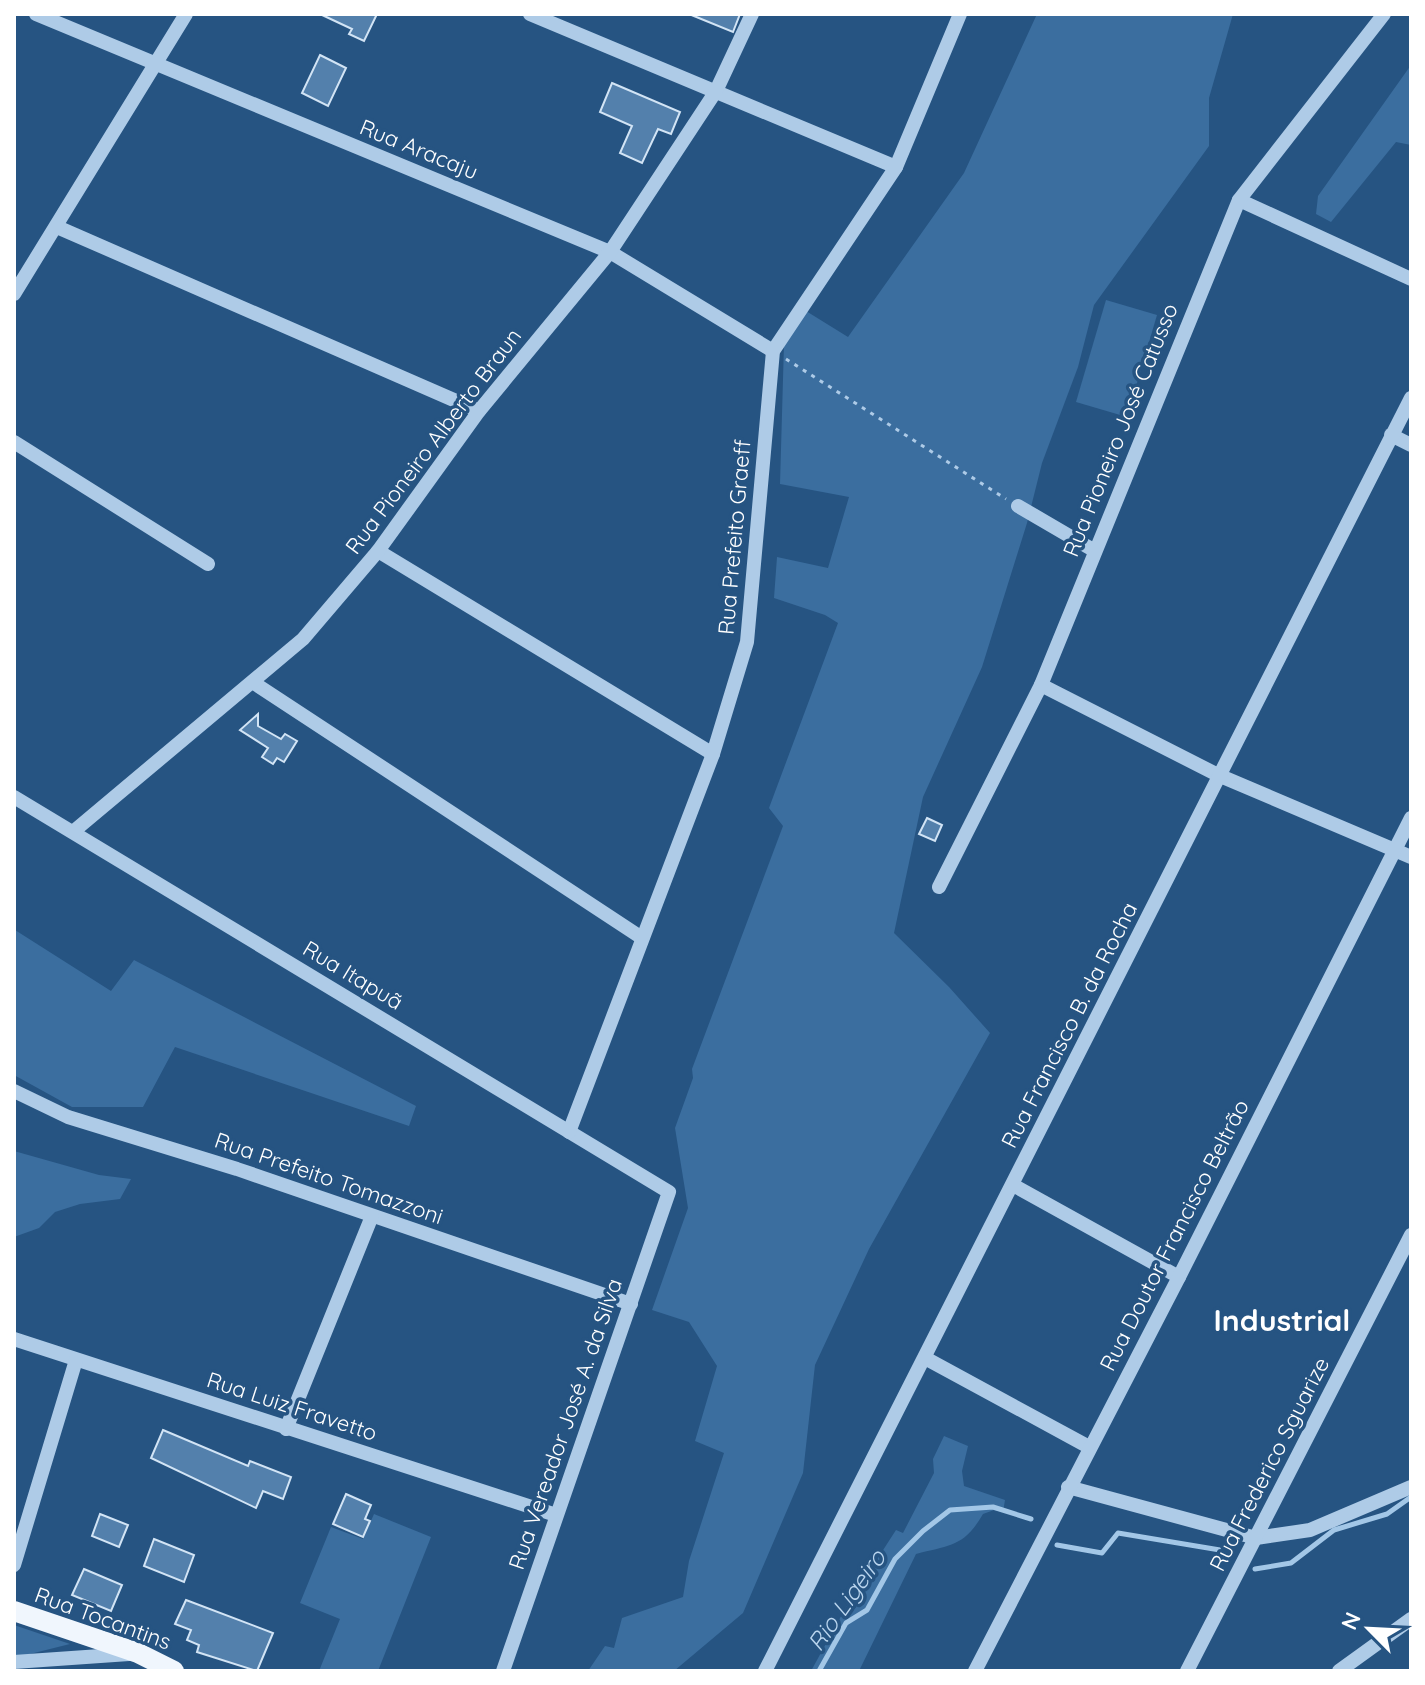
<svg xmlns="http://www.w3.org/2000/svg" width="1425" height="1685" viewBox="0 0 1425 1685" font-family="Quicksand,sans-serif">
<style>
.green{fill:#3b6e9f}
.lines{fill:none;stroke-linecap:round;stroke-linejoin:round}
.stream{stroke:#a3c7e7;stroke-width:5}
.building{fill:#5380ac;stroke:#d2e4f5;stroke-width:2}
.path{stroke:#aecbe7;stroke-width:3;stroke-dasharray:4 6;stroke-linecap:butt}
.minor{stroke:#aecbe7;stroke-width:14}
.major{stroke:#f0f6fd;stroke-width:20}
.labels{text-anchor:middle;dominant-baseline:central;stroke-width:7;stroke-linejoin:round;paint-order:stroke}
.street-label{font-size:22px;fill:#fff;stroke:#265482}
.water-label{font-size:24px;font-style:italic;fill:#bad5ee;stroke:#265482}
.district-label{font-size:30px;font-weight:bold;fill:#fff;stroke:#265482}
</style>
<rect width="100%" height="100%" fill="#265482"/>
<g class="green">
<polygon points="1037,14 1233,14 1209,98 1209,146 1094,305 1078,367 1042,463 1027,523 982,667 923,797 894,933 949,987 990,1033 869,1249 815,1365 803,1473 743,1613 674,1671 588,1671 605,1646 614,1648 622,1618 683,1597 689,1561 724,1453 695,1441 717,1366 689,1322 652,1310 688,1208 675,1128 693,1078 692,1069 783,826 769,808 838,623 825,615 774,598 777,557 828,568 849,497 780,484 784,344 806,311 848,337 964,173"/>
<polygon points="1411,65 1411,145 1396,142 1331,222 1316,214 1318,196"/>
<polygon points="1106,300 1157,315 1127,417 1076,402"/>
<polygon points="15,930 111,991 134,960 416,1106 409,1126 175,1047 143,1107 72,1107 14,1075"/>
<polygon points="14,1151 99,1175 131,1179 120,1199 80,1204 55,1212 39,1228 14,1237"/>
<path d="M944 1436 968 1446 962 1471 964 1486 1005 1500 1003 1512 994 1510 983 1514C964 1547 950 1545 916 1554L859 1671H811L845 1609 896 1530 903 1533 934 1473 933 1459Z"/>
<polygon points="374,1514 431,1537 378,1671 319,1671 340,1619 300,1603 331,1527 363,1539"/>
<polygon points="14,1625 70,1644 14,1658"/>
</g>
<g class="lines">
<g class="stream">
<polyline points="1057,1545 1102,1553 1118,1533 1226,1551"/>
<polyline points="1255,1569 1291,1563 1334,1530 1387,1514 1411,1497"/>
<polyline points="819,1671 846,1623 867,1610 895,1559 923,1531 950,1510 993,1507 1031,1519"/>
</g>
</g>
<g class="building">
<polygon points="320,14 377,14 364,41 349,34 352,29"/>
<polygon points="689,14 740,14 733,32"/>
<polygon points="320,55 346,68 328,106 302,93"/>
<polygon points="612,83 680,112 671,134 658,129 642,163 620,153 632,126 600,112"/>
<polygon points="258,714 258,726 281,739 285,734 297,741 284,762 277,758 273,764 262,757 268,748 240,730"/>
<polygon points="927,818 942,825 935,841 919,834"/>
<polygon points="163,1430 248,1466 250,1461 291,1477 283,1499 263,1491 256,1508 151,1458"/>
<polygon points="346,1494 371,1505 365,1519 370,1521 363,1537 333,1524"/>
<polygon points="100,1514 128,1525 119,1547 92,1536"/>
<polygon points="154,1539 194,1555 184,1582 144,1566"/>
<polygon points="84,1569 122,1585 111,1611 72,1595"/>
<polygon points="186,1600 273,1633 257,1671 197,1652 199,1645 187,1640 191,1630 175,1624"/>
</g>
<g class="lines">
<polyline class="path" points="786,359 1006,499"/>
<g class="minor">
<polyline points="36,14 610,252 773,351"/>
<polyline points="530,14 896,167"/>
<polyline points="1239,200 1411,279"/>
<polyline points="57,227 479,411"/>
<polyline points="14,294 186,14"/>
<polyline points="1391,435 1411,445"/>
<polyline points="14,442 208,564"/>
<polyline points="1018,506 1095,551"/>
<polyline points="378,551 713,754"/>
<polyline points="254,683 642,938"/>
<polyline points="1041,685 1218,775 1411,857"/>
<polyline points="14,797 669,1192 503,1671"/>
<polyline points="74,831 303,639 378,551 479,411 610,252 716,91 752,14"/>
<polyline points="939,887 1041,685 1239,200 1384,14"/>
<polyline points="14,1091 68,1117 237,1169 631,1304"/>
<polyline points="569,1132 713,754 747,642 773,351 896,167 960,14"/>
<polyline points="1013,1185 1179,1277"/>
<polyline points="14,1339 556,1515"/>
<polyline points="925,1358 1089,1447"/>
<polyline points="286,1429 372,1216"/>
<polyline points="1068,1487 1256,1538 1310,1530 1411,1487"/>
<polyline points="14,1565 76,1360"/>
<polyline points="14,1662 129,1654"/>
<polyline points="765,1671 1411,398"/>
<polyline points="975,1671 1179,1277 1411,818"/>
<polyline points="1187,1671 1411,1235"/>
<polyline points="1339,1671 1411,1619"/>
</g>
<polyline class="major" points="14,1611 138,1653 174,1671"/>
</g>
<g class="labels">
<g class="street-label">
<text transform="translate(419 149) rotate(22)">Rua Aracaju</text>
<text transform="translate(1120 430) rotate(-68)">Rua Pioneiro José Catusso</text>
<text transform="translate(433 441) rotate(-53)">Rua Pioneiro Alberto Braun</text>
<text transform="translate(734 537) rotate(-85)">Rua Prefeito Graeff</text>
<text transform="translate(353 975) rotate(31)">Rua Itapuã</text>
<text transform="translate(1069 1025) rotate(-63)">Rua Francisco B. da Rocha</text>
<text transform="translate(329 1178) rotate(19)">Rua Prefeito Tomazzoni</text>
<text transform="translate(1174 1235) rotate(-63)">Rua Doutor Francisco Beltrão</text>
<text transform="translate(292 1406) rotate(18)">Rua Luiz Fravetto</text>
<text transform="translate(565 1424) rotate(-71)">Rua Vereador José A. da Silva</text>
<text transform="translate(1269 1464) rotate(-63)">Rua Frederico Sguarize</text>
<text transform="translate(103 1618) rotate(20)">Rua Tocantins</text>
</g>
<g class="water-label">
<text transform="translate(846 1600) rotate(-55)">Rio Ligeiro</text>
</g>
<g class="district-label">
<text x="1282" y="1320">Industrial</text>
</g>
</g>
<rect width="1425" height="1685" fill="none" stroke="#ffffff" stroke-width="32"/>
<g transform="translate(1369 1629) rotate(294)" stroke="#265482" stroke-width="6" paint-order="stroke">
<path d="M0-6L14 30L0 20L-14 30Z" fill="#ffffff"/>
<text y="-12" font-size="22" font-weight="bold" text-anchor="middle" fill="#ffffff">N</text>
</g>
</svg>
